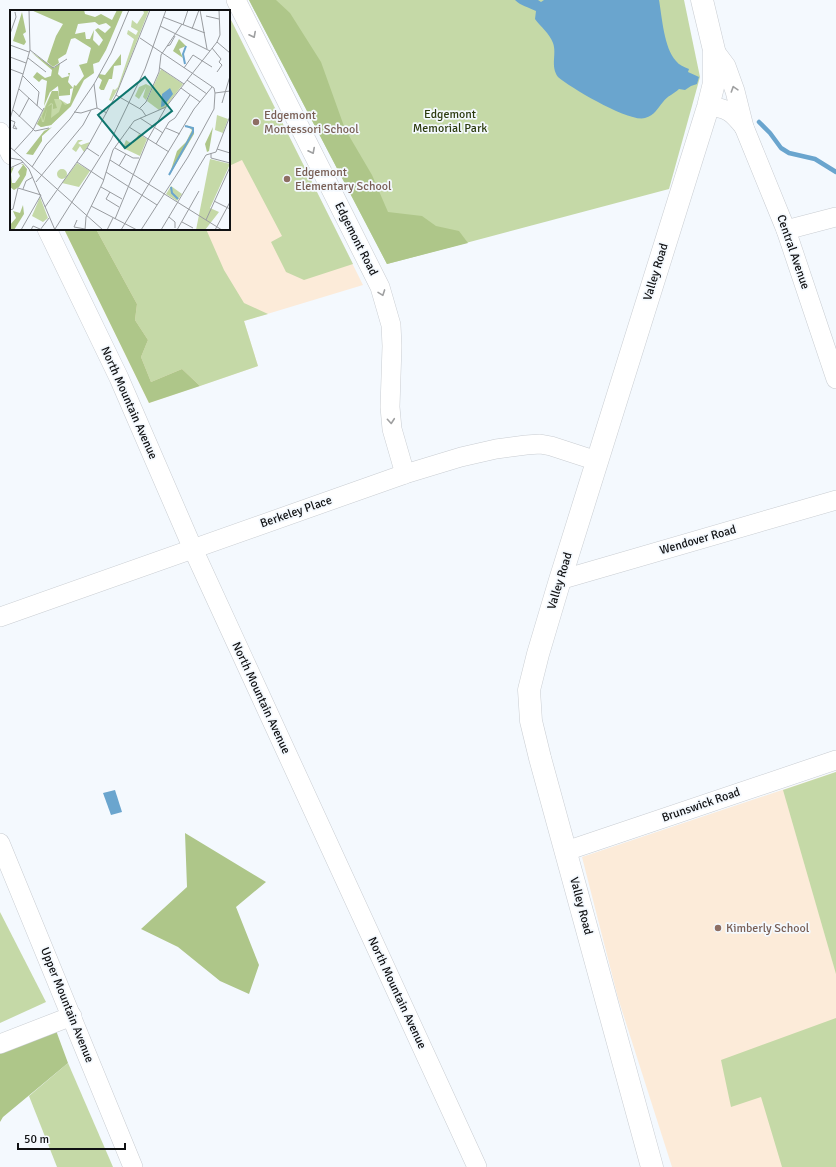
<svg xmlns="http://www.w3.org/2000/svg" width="836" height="1167" viewBox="0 0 836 1167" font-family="Signika,sans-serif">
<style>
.education{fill:#fcebd9}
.green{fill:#c5d9a7}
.forest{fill:#aec689}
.water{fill:#6aa5ce}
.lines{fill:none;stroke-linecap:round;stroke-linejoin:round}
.stream{stroke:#6aa5ce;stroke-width:4.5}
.minor-casing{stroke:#c9cdd2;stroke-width:20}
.major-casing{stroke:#c9cdd2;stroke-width:23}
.minor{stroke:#fff;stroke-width:19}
.major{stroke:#fff;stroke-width:22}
.oneway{stroke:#9fa0a1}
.education-dot{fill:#8d6e63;stroke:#f4f9fe;stroke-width:1.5}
.labels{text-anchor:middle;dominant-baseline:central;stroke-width:3.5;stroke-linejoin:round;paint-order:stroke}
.park-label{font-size:12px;fill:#2c3b0e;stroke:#f4f9fe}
.education-label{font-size:12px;fill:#785e54;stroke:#f4f9fe;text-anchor:start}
.street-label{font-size:12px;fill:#101113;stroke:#f4f9fe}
.inset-river{fill:none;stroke:#6aa5ce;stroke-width:2}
.inset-road{fill:none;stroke:#999ca0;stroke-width:1}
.view{fill:#0f766e;fill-opacity:0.15;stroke:#0f766e;stroke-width:2}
.inset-edge{fill:none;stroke:#101113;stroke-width:2}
</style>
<rect width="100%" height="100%" fill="#f4f9fe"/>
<g class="education">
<polygon points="229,16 363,285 244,321 258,366 149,403 64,229 229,229"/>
<polygon points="836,772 836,1167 672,1167 618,998 582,857"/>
</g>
<g class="green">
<polygon points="249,0 684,0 700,77 669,189 387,264"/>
<polygon points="229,16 353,264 304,280 286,272 271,242 282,236 242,160 229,166"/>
<polygon points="96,229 206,229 224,270 244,303 268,314 244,321 258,366 200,386 182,369 151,382 141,357 148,340 135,320 137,304"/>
<polygon points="836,772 836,974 783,790"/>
<polygon points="0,912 46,1002 0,1023"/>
<polygon points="836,1018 836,1167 782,1167 761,1097 731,1107 721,1060"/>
<polygon points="68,1063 113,1167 57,1167 29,1096"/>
</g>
<g class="forest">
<polygon points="249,0 276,0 290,13 321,62 345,129 372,175 388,212 422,216 436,226 459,231 468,243 387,264"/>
<polygon points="64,229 96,229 137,304 135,320 148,340 141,357 151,382 182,369 200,386 149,403"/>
<polygon points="185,833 266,882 236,907 259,965 249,994 220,981 178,947 141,929 187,887"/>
<polygon points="54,1025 68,1063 3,1117 0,1122 0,1050"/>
</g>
<g class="water">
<path d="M515 0H538L541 2 544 0H659C662 17 664 48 676 61 679 65 684 67 689 69L688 72 699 77 697 84 691 86 685 90 679 89C674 94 667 96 663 102 657 109 655 115 645 118 630 123 571 88 558 77 550 66 557 54 553 43 550 34 540 26 535 19L536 11C528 7 521 6 515 0Z"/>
<polygon points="115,790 122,812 111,815 103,793"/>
</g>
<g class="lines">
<polyline class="stream" points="759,122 770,133 781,148 789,153 815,159 836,172"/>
<g class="minor-casing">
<g id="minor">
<polyline points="236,0 380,287 391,325 392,346 390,407 392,429 405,474"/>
<polyline points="714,50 726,66 735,91 744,127 786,230 836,379"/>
<path d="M708 107C727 107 733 113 744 127"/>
<polyline points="0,132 11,155"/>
<polyline points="47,229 119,378 193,549 477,1167"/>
<polyline points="786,230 836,217"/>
<polyline points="560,580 836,500"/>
<polyline points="0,617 405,474 461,457 496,449 526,445 540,444 551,446 597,461"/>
<polyline points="0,843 133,1167"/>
<polyline points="566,851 836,760"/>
<polyline points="0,1044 72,1016"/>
</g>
</g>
<g class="major-casing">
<polyline id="major" points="652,1167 540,758 531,721 529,690 538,654 560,580 708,107 714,83 714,50 702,0"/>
</g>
<use href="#minor" class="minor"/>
<use href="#major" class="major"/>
</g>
<defs><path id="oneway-chevron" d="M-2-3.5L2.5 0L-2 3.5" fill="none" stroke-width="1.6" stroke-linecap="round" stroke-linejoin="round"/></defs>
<g class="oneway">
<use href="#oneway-chevron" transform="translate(253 35) rotate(63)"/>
<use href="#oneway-chevron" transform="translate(734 89) rotate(-108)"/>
<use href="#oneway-chevron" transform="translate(312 151) rotate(63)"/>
<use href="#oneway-chevron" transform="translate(382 293) rotate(70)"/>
<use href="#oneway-chevron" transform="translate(391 421) rotate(85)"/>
</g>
<g class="education-dot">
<circle cx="256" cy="122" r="4"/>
<circle cx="287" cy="179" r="4"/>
<circle cx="718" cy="928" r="4"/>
</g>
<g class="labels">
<g class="park-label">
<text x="450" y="114">Edgemont<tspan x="450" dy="14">Memorial Park</tspan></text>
</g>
<g class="education-label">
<text x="264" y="115">Edgemont<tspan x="264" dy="14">Montessori School</tspan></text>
<text x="295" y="172">Edgemont<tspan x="295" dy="14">Elementary School</tspan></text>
<text x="726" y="928">Kimberly School</text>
</g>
<g class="street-label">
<text transform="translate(356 239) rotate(63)">Edgemont Road</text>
<text transform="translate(793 252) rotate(71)">Central Avenue</text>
<text transform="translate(656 272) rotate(-73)">Valley Road</text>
<text transform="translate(129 403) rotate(66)">North Mountain Avenue</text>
<text transform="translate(296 512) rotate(-19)">Berkeley Place</text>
<text transform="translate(698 540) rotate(-16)">Wendover Road</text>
<text transform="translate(560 581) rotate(-73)">Valley Road</text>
<text transform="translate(261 698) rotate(65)">North Mountain Avenue</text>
<text transform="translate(701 805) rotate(-19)">Brunswick Road</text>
<text transform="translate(581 906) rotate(75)">Valley Road</text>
<text transform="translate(397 993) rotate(65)">North Mountain Avenue</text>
<text transform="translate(67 1005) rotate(68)">Upper Mountain Avenue</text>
</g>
</g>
<g transform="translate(10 10)">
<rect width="220" height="220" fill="#f4f9fe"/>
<path d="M133 0H139L109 77 101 91 99 90 103 79 105 80 108 77 124 29 117 24 118 20 126 25 128 21 121 17 122 10 127 14 134 3ZM151 59 173 74 155 98 149 100 137 91ZM136 74 142 77 136 90 133 87 136 77 129 89 125 86 129 77ZM42 81H48L49 89 61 96 41 115 31 117 27 114ZM207 105 218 109 213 123 205 120ZM129 124 137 129 130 146 113 138 116 130 122 134ZM68 130H73L68 133 71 135 80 132 74 142 70 136 66 142 62 139ZM200 149 220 154 200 198 209 202 195 220H186ZM67 153 80 161 69 177 52 173ZM47 164a5 5 0 1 1 10 0a5 5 0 1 1-10 0ZM161 176 172 184 167 191 156 184ZM30 187 38 208 33 212 22 206Z" fill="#c5d9a7"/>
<path d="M21 0H74L75 4 85 7 91 4 102 10 107 0H113L96 40 89 52 83 54 84 63 74 70 61 96 41 115 31 117 27 114 31 107 32 112H34L37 99 33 111 32 106 42 81H48L49 89H44L47 98 43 99V94L41 93 37 97 42 94 41 108 49 102 52 93 50 89 55 95 60 93 64 75 66 76 74 66 69 55 77 53 81 38 65 28 61 29 56 44 48 49 49 53 43 57 37 52 46 26 53 14ZM85 12 89 15 96 13 101 17 95 23 88 18 85 20 93 30 89 36 83 30 84 20 80 29H76L75 22 65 24 68 14ZM12 2 16 22 13 24 16 32 14 35 3 31ZM169 29 176 36 169 39 173 48 163 41ZM21 42 44 58 50 53 48 64 52 68 59 66 58 63H60L58 72 63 78 60 79V85L49 86 48 76 40 82 34 96 37 71 32 69 29 72 23 67 27 62 35 68 41 66 42 60ZM111 44V55L104 56 102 69H99L94 80H91L89 78 92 70 88 67 89 64 95 65ZM176 115 184 118V124L159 166 167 141 176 132 182 120ZM42 117 32 126V131L23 145 16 144 34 121ZM203 117 199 141 197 142 195 134ZM11 154H13L17 159 16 165 9 177 4 180 0 177V159L4 157 1 164 2 173H5L10 166 8 162 13 155ZM13 195 14 204 4 220H0V215L6 208 3 201 10 203Z" fill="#aec689" fill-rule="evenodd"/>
<path d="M160 78 163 84 154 96 151 97 152 84Z" fill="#6aa5ce"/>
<path class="inset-river" d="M175 54 173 44 176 36M159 165 183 122V118L175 116M161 177 162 183 168 189"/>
<path class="inset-road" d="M190 0 197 39M196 6 209 9M153 7 195 23M173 15 178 0M150 16 200 41M182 19 189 0M0 24 6 7 5 2M130 28 182 63M207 32 220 43M0 35 19 42M157 36 160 35 165 26M202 38 211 49 209 52 212 55 207 62M20 40 43 58 57 49M0 47 16 53M18 48 36 62M150 58 174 74M174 58 183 45 202 57M0 59 13 64M182 63 204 78 205 83 220 81M13 66 29 82 27 96M177 70 197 84M84 74 87 98 97 103M171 78 190 92M9 79 33 101M106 85 132 100 136 106M212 93 220 66M129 99 136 92 149 62 151 45 172 14M3 100 25 121 39 118M64 102 71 103 87 98M9 107 19 88M130 108 153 123M0 109 20 40 19 0M0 110 5 112 3 118 7 119 4 115M159 112 165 108 180 85M119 117 159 142M156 118 170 124M146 134 159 112M0 137 93 220M77 138 89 146M105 138 123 148H129M207 139 220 143M4 141 23 120 34 98M201 143V148L220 153M0 148 11 150 19 159 45 220M100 150 212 220M67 152 94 170M109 156 116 144M22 157 36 135 60 109 84 74 101 43 119 0M0 158 13 152M96 162 147 195M26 172 73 115 81 100M91 177 112 189M13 179 16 171 23 167M100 182 96 189 109 197M204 191 220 199M81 196 127 220M35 197 77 138 106 85 140 0M0 200 3 199 8 178 31 185 11 220M159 207 165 212V218M105 209 138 129 156 97M67 210 64 217 75 219M196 210 220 157M172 212 183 218M45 219 101 130 135 59 156 0M21 220 23 216 30 219M30 220 39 208M75 220 76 207 93 172 103 140 124 111 156 97 207 32 210 25 209 0M97 220 103 208M111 220 184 99 202 77M131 220 178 147 204 99 205 83M151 220 196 145 206 142 220 106M167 220 189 181M205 220 220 192"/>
<path class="view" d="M135 67 162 101 115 138 88 105Z"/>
<rect width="220" height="220" class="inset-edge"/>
</g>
<path d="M18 1143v6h107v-6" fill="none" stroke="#101113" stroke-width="2"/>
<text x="24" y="1143" font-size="12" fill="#101113" stroke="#f4f9fe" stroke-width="3" paint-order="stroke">50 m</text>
</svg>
